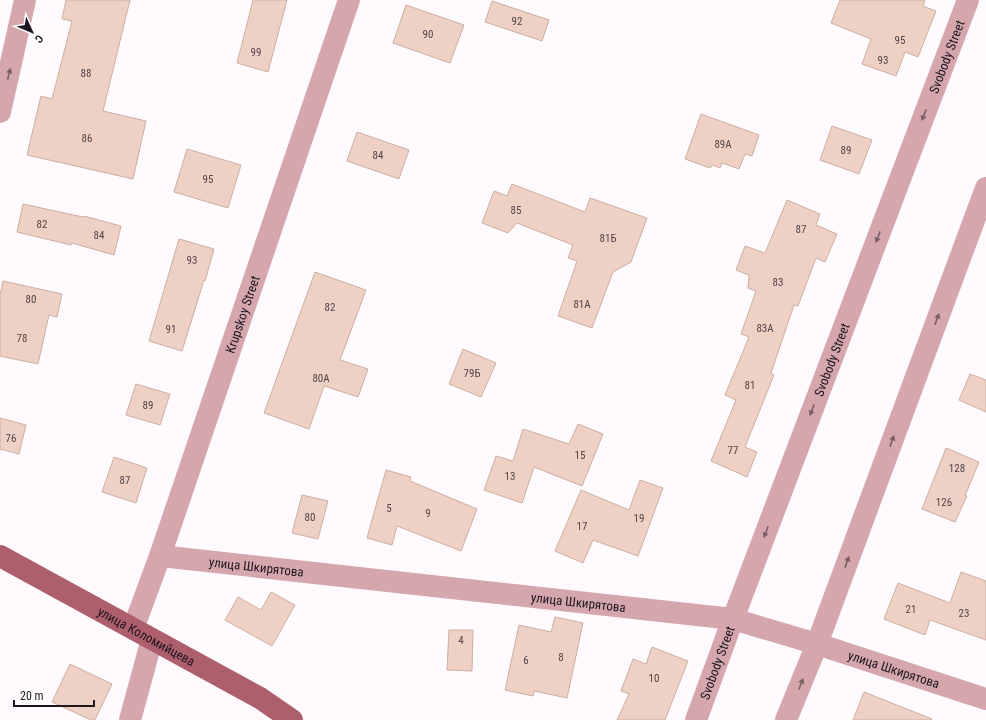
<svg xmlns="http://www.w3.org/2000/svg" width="986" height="720" viewBox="0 0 986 720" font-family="'Roboto Condensed',sans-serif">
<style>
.building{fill:#efd0c4;stroke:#ccaea2}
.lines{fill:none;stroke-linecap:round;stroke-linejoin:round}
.minor{stroke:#d5a7ad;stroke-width:22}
.major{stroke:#ae5f6c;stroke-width:22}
.oneway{fill:#795e66}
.labels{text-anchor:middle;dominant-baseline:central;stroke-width:4;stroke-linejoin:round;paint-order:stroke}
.number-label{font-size:11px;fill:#524448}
.street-label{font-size:13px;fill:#1d161e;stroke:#fff}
</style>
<rect width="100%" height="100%" fill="#fefafe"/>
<g class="building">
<polygon points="66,0 130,0 103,111 146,121 133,179 27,155 41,96 52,99 72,21 62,19"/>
<polygon points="253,0 287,0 268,72 237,63"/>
<polygon points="840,0 925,0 923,6 936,11 918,57 905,52 896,76 862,64 871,39 831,23"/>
<polygon points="492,1 549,20 542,41 485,22"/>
<polygon points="406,5 464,25 450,63 393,43"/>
<polygon points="701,114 759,135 752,156 745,154 739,169 722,163 720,168 713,165 710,168 685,159"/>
<polygon points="832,126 872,140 859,174 820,160"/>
<polygon points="357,132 409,150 399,179 347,161"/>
<polygon points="187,149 241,165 228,208 174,192"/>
<polygon points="512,184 585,212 590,198 647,218 631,262 613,272 592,328 558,316 577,261 568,258 573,245 517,223 508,233 482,223 494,191 507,196"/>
<polygon points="787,200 820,214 816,225 837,234 825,262 816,258 798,306 794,305 771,373 774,375 745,447 757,452 747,477 711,461 736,400 725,395 749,337 741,334 756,291 748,288 749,275 736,270 745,246 765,253"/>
<polygon points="23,204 83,217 84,216 121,226 114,255 72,243 71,245 17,232"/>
<polygon points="179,239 214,249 205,281 204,280 182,351 149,341"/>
<polygon points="315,272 366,290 340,360 368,369 358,397 324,386 309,429 264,413"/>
<polygon points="3,281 62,294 57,317 49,315 38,364 0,356 0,295"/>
<polygon points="463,349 496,363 481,397 449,384"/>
<polygon points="970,374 986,380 986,412 959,400"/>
<polygon points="136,384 170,394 160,425 126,415"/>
<polygon points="0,418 26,425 19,454 0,449"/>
<polygon points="578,424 603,434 582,486 534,467 522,503 484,490 496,456 513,461 523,429 569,444"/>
<polygon points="946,448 979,462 965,496 967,496 955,522 922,509"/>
<polygon points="114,457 147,468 136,503 102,492"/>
<polygon points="386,470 411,477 410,481 477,509 461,551 397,526 392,545 367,538"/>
<polygon points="640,480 663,488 638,556 593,540 583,563 555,551 581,490 629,510"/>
<polygon points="302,495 328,501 318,539 292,533"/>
<polygon points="961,572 986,581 986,640 930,620 925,635 884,619 898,583 950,603"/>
<polygon points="271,592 295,605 272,646 225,620 238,597 261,610"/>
<polygon points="555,617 583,623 567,698 534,691 533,696 505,690 519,625 551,632"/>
<polygon points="449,630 473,630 472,671 447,670"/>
<polygon points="652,647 688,661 665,720 617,720 629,694 621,691 633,659 646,664"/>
<polygon points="70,664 112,684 95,720 91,720 52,702"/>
<polygon points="864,692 932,719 931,720 853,720"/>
</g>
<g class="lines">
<g class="minor">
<polyline points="0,112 25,0"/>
<path id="s1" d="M160 556 733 619 817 644 986 699"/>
<path id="s2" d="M133 629 160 556 349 0"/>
<polyline points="130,720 152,639"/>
<path id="s3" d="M696 720 733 619 968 0"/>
<polyline points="786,720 817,644 986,188"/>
</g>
<path class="major" id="s4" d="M0 556 260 698 292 720"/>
</g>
<defs><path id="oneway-solid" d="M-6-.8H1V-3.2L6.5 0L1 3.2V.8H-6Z"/></defs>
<g class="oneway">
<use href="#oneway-solid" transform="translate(9 74) rotate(-77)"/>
<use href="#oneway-solid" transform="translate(924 115) rotate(111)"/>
<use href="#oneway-solid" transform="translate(878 237) rotate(111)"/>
<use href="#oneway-solid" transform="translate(937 319) rotate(-70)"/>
<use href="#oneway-solid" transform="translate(812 410) rotate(111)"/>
<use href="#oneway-solid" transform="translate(892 441) rotate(-70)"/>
<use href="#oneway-solid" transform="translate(766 532) rotate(111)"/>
<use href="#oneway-solid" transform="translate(847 562) rotate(-70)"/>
<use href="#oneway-solid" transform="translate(801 684) rotate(-68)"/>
</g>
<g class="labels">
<g class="number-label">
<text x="517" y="21">92</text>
<text x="428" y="34">90</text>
<text x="900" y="40">95</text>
<text x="256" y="52">99</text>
<text x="883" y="60">93</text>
<text x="86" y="73">88</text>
<text x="87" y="138">86</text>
<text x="723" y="144">89А</text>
<text x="846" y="150">89</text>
<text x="378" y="155">84</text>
<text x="208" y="179">95</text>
<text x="516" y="210">85</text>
<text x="42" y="224">82</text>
<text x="801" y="229">87</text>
<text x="99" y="235">84</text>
<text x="608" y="238">81Б</text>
<text x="192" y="260">93</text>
<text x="778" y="282">83</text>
<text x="31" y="299">80</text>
<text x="582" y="304">81А</text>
<text x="330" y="307">82</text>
<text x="765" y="328">83А</text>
<text x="171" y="329">91</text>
<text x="22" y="338">78</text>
<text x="472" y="373">79Б</text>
<text x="321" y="378">80А</text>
<text x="750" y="385">81</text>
<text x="148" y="405">89</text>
<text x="11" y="438">76</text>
<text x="733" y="450">77</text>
<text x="580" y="455">15</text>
<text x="957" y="468">128</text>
<text x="510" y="476">13</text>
<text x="125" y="480">87</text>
<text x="944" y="502">126</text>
<text x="389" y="508">5</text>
<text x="428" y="513">9</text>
<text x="310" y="517">80</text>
<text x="639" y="518">19</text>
<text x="582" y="526">17</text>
<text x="911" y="609">21</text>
<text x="964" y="613">23</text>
<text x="461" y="640">4</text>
<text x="561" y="657">8</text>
<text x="526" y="660">6</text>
<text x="654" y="678">10</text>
</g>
<g class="street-label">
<text stroke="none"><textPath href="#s3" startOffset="709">Svobody Street</textPath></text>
<text stroke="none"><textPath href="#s2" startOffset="333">Krupskoy Street</textPath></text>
<text stroke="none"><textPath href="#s3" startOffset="385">Svobody Street</textPath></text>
<text stroke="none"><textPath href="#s1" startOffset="97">улица Шкирятова</textPath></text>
<text stroke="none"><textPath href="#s1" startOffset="421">улица Шкирятова</textPath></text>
<text stroke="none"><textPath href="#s4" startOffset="167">улица Коломийцева</textPath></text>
<text stroke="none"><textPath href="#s3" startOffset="61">Svobody Street</textPath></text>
<text stroke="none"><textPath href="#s1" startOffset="745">улица Шкирятова</textPath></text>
</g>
</g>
<g transform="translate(32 32) rotate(134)" stroke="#ffffff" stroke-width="3" paint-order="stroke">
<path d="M0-3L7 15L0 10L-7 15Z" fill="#1d161e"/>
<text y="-6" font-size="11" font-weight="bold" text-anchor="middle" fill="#1d161e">С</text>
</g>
<path d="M14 700v6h80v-6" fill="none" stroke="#1d161e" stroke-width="2"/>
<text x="20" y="700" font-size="12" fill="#1d161e" stroke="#ffffff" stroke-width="3" paint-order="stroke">20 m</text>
</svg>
